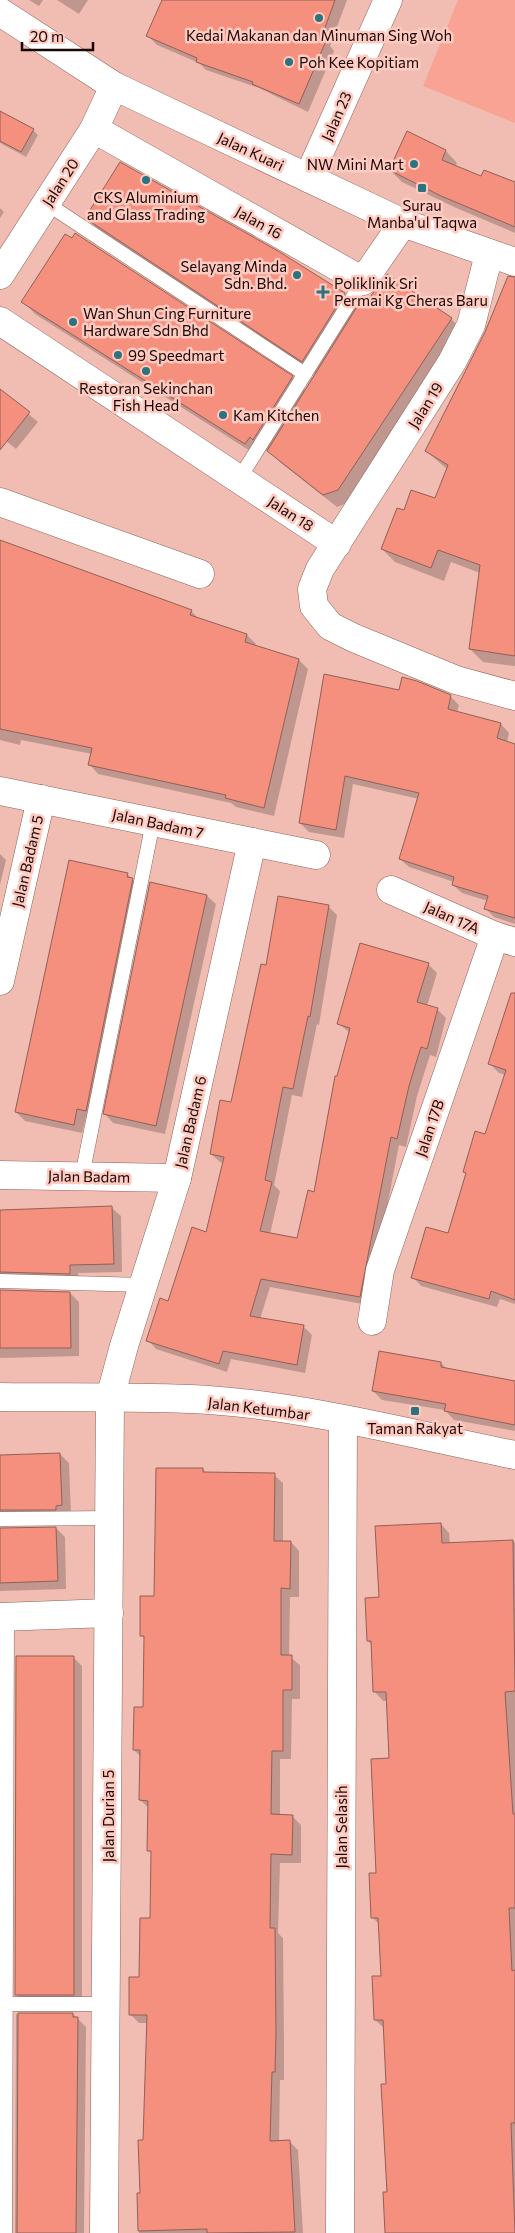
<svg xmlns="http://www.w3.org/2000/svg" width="515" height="2233" viewBox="0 0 515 2233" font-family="Commissioner,sans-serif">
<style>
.garden{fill:#f9a394}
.shadow{fill:#0003}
.building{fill:#f58f7e;stroke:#8f6158}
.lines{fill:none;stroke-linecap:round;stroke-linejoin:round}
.lane-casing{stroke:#90625a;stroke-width:15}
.street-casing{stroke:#90625a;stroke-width:29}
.secondary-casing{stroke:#90625a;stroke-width:29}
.lane{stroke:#fff;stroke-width:14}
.street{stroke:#fff;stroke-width:28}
.secondary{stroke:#fff;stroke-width:28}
.poi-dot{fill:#2c737f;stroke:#ffcac0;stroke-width:2}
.labels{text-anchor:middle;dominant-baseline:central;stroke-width:5;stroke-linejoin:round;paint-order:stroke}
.poi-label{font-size:15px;fill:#170705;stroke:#ffcac0}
.street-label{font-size:15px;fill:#170705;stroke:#ffcac0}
</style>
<rect width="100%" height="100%" fill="#f1bdb3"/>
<polygon class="garden" points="458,0 515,0 515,123 423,86"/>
<g class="shadow">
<polygon points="29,0 43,0 39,6"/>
<polygon points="57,0 88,0 79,14"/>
<polygon points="163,0 347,0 330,46 334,51 308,112 259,88 206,70 199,63 157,45 148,36"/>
<polygon points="0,112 33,130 38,135 26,157 0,143"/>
<polygon points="408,133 446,151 457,163 455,167 482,178 515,184 515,233 454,207 402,182 390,170"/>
<polygon points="0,208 4,212 0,218"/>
<polygon points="86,218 277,252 345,294 358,307 451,319 464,331 350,502 337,507 281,463 268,449 266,451 263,448 258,456 35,314 23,301 292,377 306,391 316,374 99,230"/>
<polygon points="515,289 515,666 483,662 470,649 480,573 451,562 444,581 395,562 382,549 404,512 436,500 447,469 426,451"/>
<polygon points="0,390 38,422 16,449 0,436"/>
<polygon points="0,541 191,611 199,619 247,635 256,644 255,646 299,660 308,669 274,816 236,807 231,803 98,774 89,764 92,754 21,740 20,745 0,740"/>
<polygon points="400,691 450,696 459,705 457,712 501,724 509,733 507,742 515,745 515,924 494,917 486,909 488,901 462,893 453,885 454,882 409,867 400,859 419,799 353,784 344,838 309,832 300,823"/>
<polygon points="0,854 6,860 0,885"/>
<polygon points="127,874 136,883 95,1119 86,1117 82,1133 25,1121 16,1112"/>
<polygon points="207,896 216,904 165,1134 113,1123 105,1114"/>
<polygon points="328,906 337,915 319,1025 317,1024 302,1097 292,1095 274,1185 280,1191 270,1234 298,1239 315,1193 338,1078 350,1033 339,1024 428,964 437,973 427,1006 437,1009 446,1018 436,1057 430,1055 417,1096 406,1147 399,1145 368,1305 270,1287 260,1319 303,1326 312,1335 305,1373 231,1359 227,1372 156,1349 148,1340 207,1233 224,1163 220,1162 211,1154 232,1104 267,966"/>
<polygon points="515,1031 515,1304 500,1299 497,1307 421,1286 413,1277 449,1234 467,1174 464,1172 486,1135 506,1075 499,1073 490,1064"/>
<polygon points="112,1208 121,1216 122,1272 78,1273 79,1282 4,1282 0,1289 0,1210"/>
<polygon points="0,1291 70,1293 79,1302 79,1356 0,1358"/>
<polygon points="441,1363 447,1369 515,1382 515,1431 454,1420 445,1410 382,1400 373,1391"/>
<polygon points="60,1454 69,1463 71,1514 1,1523 0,1527 0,1456"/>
<polygon points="203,1469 207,1474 274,1475 283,1483 283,1542 291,1542 299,1551 299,1597 290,1597 289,1656 300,1665 300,1699 292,1699 291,1759 280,1759 280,1816 292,1816 301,1825 301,1863 280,1863 278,1933 283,1938 284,2042 284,2080 280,2080 279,2142 289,2141 298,2150 303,2233 139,2233 138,2194 142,2194 148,2023 139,2023 130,2014 140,1979 151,1920 152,1854 148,1850 149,1808 140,1800 141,1757 134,1750 144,1709 145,1639 141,1635"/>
<polygon points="441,1524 449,1533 450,1544 513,1541 515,1543 515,2233 386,2233 387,2085 385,2029 375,2020 382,1977 380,1925 373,1918 390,1759 387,1701 383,1701 375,1692 372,1645 368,1641 380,1598"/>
<polygon points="56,1528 65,1537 66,1589 0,1591 0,1529"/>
<polygon points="73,1657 82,1666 82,2004 25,2004 16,1995"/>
<polygon points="16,2014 73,2014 86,2027 84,2233 15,2233"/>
</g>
<g class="building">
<polygon points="162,0 335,0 321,39 326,41 299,104 252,84 253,82 196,62 197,58 146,36"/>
<polygon points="0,111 34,129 21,152 0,141"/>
<polygon points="407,131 446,150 442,160 481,176 484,170 515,182 515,227 441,196 389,170"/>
<polygon points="120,162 278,251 345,293 302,362 85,218"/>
<polygon points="75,233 293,376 253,440 250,437 245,444 21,302 65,234 72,238"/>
<polygon points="387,274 452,318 338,490 323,495 267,451 360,302 365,304"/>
<polygon points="508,276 515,277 515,656 469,649 480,565 438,550 431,568 381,549 397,508 404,510 411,490 435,498 448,465 425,451 485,332"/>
<polygon points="0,389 30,412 0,450"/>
<polygon points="0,540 192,610 190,615 247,634 245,642 299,659 264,808 225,798 226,795 88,765 92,748 0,729"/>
<polygon points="324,674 399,690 402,677 417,681 451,695 448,709 501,723 497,738 515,744 515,918 484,909 488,896 452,885 454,877 399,859 419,793 345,776 336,830 299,823"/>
<polygon points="69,860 128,873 127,877 133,878 86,1111 77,1109 74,1125 15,1112"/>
<polygon points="150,882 207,895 156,1126 103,1114"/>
<polygon points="278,896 329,905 310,1017 308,1016 293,1089 283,1087 265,1180 272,1182 260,1231 297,1238 308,1190 314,1192 335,1076 337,1076 350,1028 337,1024 360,943 429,963 417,1002 438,1008 427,1049 421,1047 409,1086 397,1139 391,1137 360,1297 261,1279 250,1316 304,1325 297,1365 223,1351 219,1364 146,1341 160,1298 168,1301 192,1227 206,1232 224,1157 210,1154 220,1100 231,1102 261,964 266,965"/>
<polygon points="511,993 515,993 515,1300 491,1291 489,1299 411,1278 426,1227 448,1233 466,1173 463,1172 475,1131 485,1134 506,1070 488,1064"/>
<polygon points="112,1206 114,1264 70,1265 70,1274 0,1272 0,1210"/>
<polygon points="0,1290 70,1292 71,1348 0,1348"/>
<polygon points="379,1351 441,1362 441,1367 515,1381 515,1425 444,1411 446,1404 372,1391"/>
<polygon points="60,1453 62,1505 56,1506 56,1510 0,1510 0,1455"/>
<polygon points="156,1468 203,1468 203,1472 275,1473 274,1541 291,1541 290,1589 281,1588 281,1655 292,1655 292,1690 283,1690 283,1751 272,1751 271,1814 293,1815 292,1855 271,1854 270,1928 275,1928 276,2033 275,2072 272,2072 270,2141 290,2140 295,2232 207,2233 207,2229 138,2231 137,2193 140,2193 138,2140 143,2140 147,2015 129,2015 129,1977 139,1977 140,1918 150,1918 151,1851 147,1851 148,1801 139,1800 140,1750 133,1750 134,1707 143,1707 144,1636 140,1636 140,1596 154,1596"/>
<polygon points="441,1523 442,1543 513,1540 515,1691 505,1692 513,1814 515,1814 515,1908 509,1908 512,1971 515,1970 515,2123 511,2123 515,2233 385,2233 383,2192 387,2192 381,2084 386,2084 383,2020 374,2020 372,1976 381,1976 378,1918 371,1918 369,1873 376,1873 371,1759 389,1758 386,1692 373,1692 371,1641 367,1641 365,1598 379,1597 375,1526"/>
<polygon points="56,1527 58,1581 0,1583 0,1528"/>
<polygon points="16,1656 74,1656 74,1995 15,1995"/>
<polygon points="18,2013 73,2013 73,2017 78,2017 76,2233 17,2233"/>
</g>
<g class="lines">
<g class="lane-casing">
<g id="lane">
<polyline points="46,203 305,374"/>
<polyline points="239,479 363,281"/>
<polyline points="82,1176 153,822"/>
<polyline points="0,1281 144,1285"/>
<polyline points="0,1519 109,1518"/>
<polyline points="0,2004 106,2004"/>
<polyline points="5,2233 7,1617"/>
</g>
</g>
<g class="street-casing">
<g id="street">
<polyline points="94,129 363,281 403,223"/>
<polyline points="308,178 388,0"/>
<polyline points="489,254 471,325 452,362 320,569 312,589 314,606 330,626 354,638 456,680 515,696"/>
<polyline points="0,275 94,129 114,86"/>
<polyline points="0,321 337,544"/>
<polyline points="0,502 200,574"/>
<polyline points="0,791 316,855"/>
<polyline points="391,890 495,936 515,942"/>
<polyline points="0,981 41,799"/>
<polyline points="0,1175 177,1178"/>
<polyline points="372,1321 380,1270 495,936"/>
<path d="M0 1397C69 1398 140 1396 209 1400 310 1407 415 1435 515 1455"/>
<polyline points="0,1617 109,1613"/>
<polyline points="104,2233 110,1398 124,1346 177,1178 252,842"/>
<polyline points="340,2233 343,1421"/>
</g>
</g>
<g class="secondary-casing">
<polyline id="secondary" points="0,12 114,86 403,223 515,262"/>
</g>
<use href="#lane" class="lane"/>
<use href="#street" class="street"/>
<use href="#secondary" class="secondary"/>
</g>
<g class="poi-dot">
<circle cx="319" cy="18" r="5"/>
<circle cx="289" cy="62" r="5"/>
<circle cx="414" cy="164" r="5"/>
<circle cx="146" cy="180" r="5"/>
<rect x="417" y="183" width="10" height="10" rx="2.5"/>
<circle cx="297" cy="275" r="5"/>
<path d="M320.5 284.5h5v5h5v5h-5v5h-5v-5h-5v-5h5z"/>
<circle cx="73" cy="322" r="5"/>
<circle cx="118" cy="355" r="5"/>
<circle cx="146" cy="371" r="5"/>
<circle cx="223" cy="415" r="5"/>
<rect x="410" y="1406" width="10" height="10" rx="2.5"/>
</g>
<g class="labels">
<g class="poi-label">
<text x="319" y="35">Kedai Makanan dan Minuman Sing Woh</text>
<text x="299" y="62" text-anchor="start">Poh Kee Kopitiam</text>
<text x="404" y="164" text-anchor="end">NW Mini Mart</text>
<text x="146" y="197">CKS Aluminium<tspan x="146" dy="17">and Glass Trading</tspan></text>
<text x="422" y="205">Surau<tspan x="422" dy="17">Manba'ul Taqwa</tspan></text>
<text x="287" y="266" text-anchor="end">Selayang Minda<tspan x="287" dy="17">Sdn. Bhd.</tspan></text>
<text x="334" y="283" text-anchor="start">Poliklinik Sri<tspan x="334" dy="17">Permai Kg Cheras Baru</tspan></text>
<text x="83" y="313" text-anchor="start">Wan Shun Cing Furniture<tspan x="83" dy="17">Hardware Sdn Bhd</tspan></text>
<text x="128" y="355" text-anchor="start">99 Speedmart</text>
<text x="146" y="388">Restoran Sekinchan<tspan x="146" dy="17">Fish Head</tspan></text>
<text x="233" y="415" text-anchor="start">Kam Kitchen</text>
<text x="415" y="1428">Taman Rakyat</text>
</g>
<g class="street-label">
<text transform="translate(336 116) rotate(-66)">Jalan 23</text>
<text transform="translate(251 151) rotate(25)">Jalan Kuari</text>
<text transform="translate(60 182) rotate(-57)">Jalan 20</text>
<text transform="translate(259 222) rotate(29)">Jalan 16</text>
<text transform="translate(425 405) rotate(-58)">Jalan 19</text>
<text transform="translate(291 513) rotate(33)">Jalan 18</text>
<text transform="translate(158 823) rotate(12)">Jalan Badam 7</text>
<text transform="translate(27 861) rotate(-77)">Jalan Badam 5</text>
<text transform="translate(452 917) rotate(24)">Jalan 17A</text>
<text transform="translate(190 1122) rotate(-77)">Jalan Badam 6</text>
<text transform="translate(429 1128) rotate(-71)">Jalan 17B</text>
<text transform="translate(89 1176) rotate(1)">Jalan Badam</text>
<text transform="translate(259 1408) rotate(7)">Jalan Ketumbar</text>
<text transform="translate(108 1816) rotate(-90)">Jalan Durian 5</text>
<text transform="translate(341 1827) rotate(-90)">Jalan Selasih</text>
</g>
</g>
<path d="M22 42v8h71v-8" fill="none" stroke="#170705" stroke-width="2.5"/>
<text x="30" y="42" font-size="15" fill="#170705" stroke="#ffcac0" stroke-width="4" paint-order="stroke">20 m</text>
</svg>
